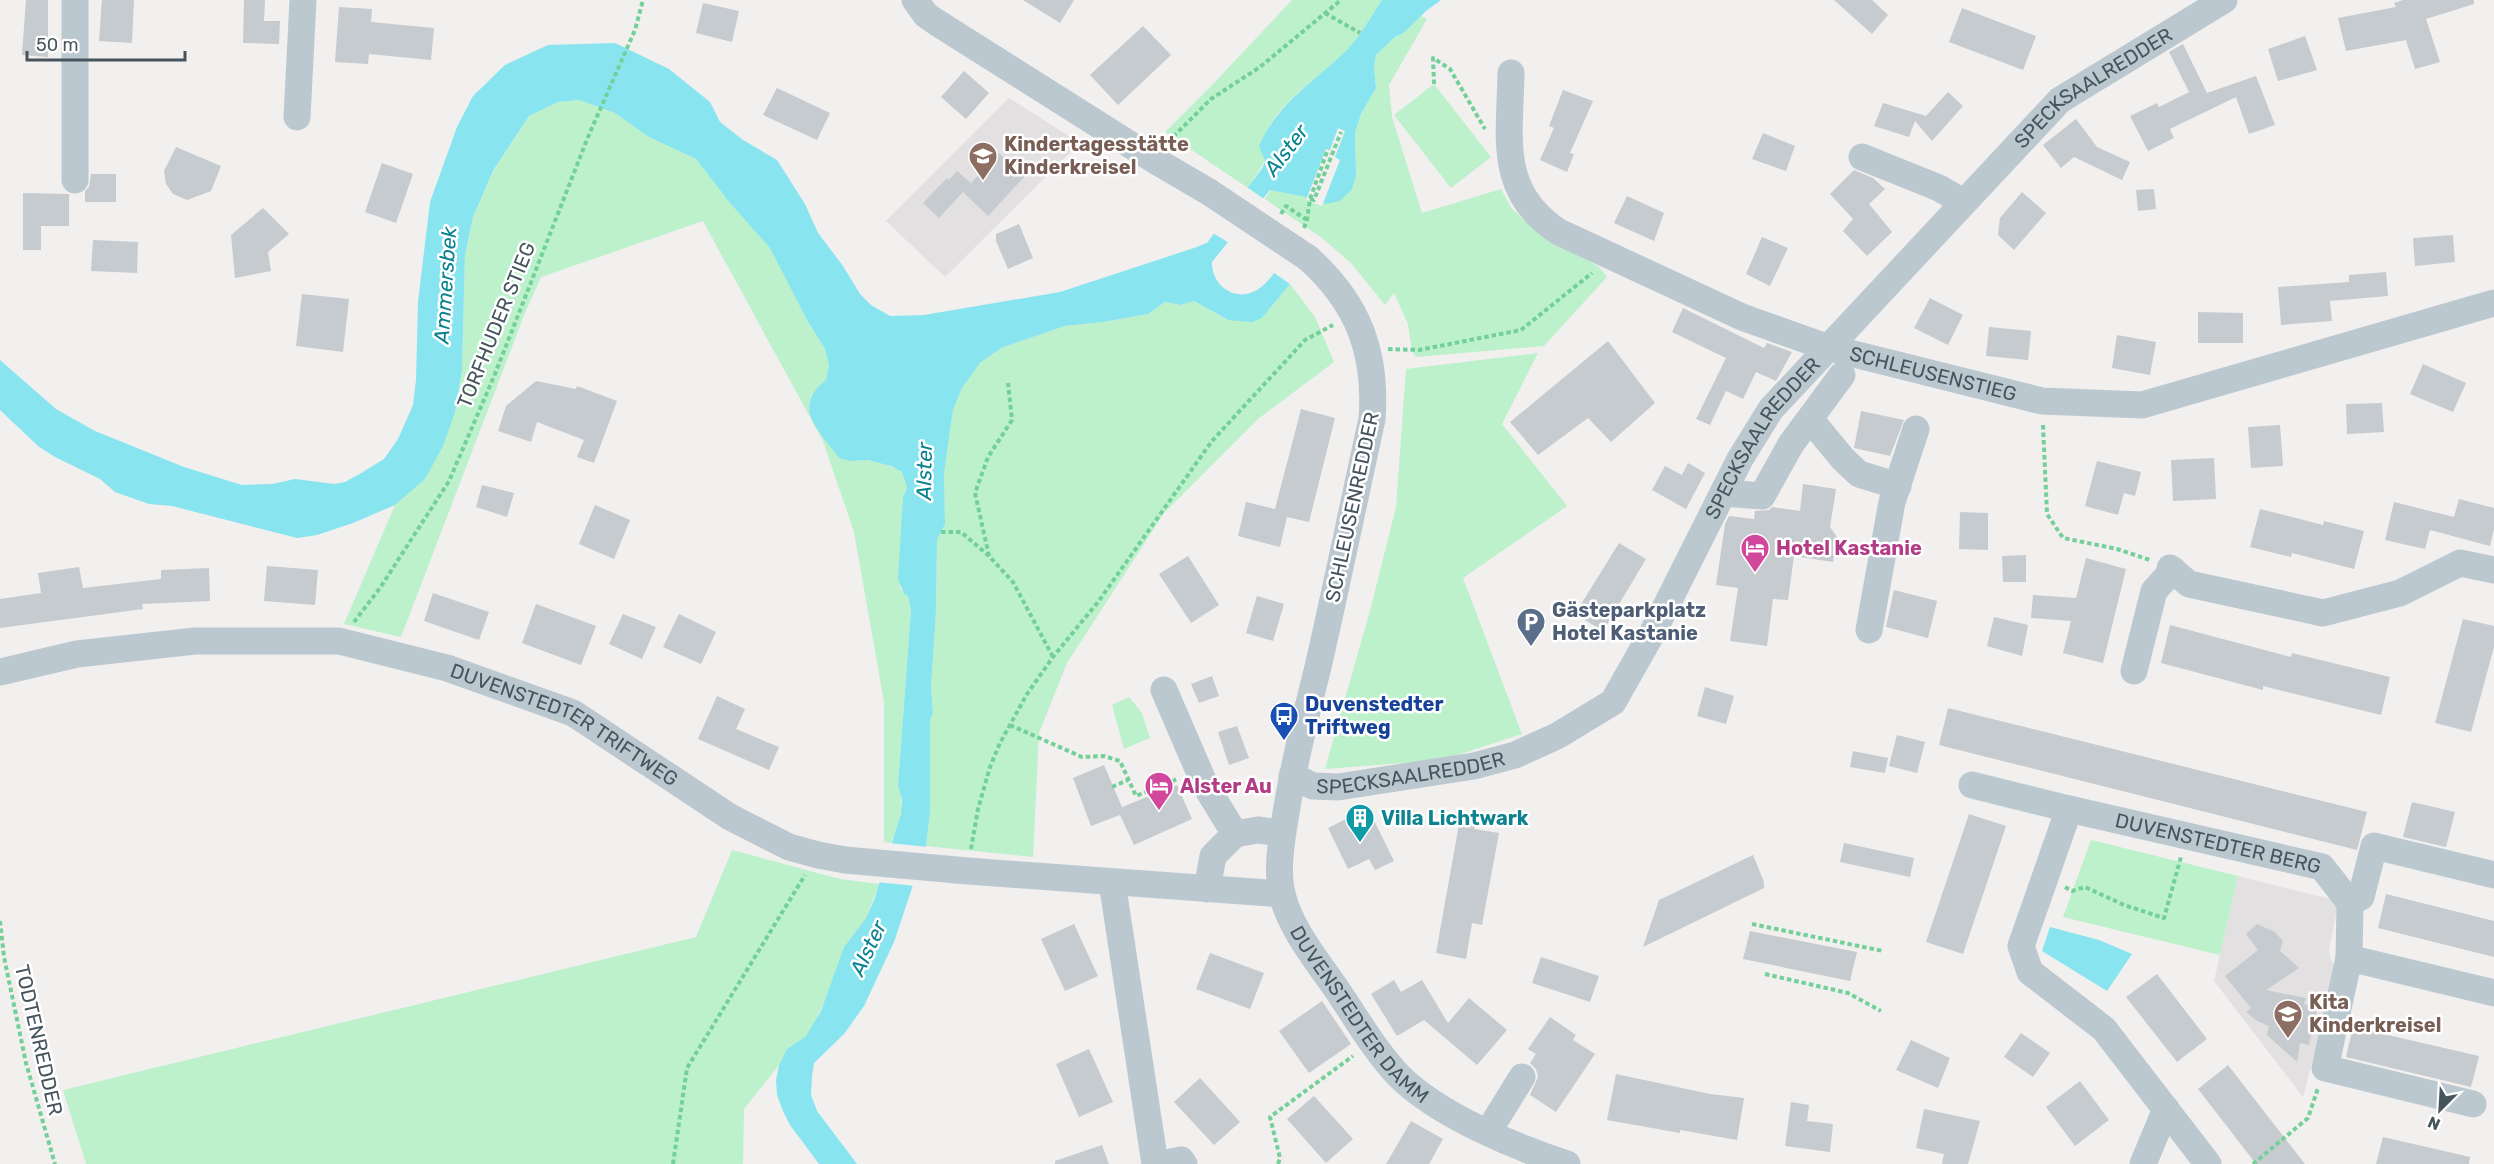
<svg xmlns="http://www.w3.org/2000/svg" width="2494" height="1164" viewBox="0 0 2494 1164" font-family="Rubik,sans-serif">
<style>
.education{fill:#e3e0e1}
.green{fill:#bcf1cb}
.water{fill:#88e4ef}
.pier{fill:#f2efef}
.building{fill:#c6cbcf}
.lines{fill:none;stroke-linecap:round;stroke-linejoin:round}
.path{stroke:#73d098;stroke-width:4;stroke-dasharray:4.5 3;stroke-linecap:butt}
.minor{stroke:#bcc8cf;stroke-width:27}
.minor-bridge{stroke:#bcc8cf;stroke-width:27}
.labels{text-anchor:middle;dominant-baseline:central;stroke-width:5;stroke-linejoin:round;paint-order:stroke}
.street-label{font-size:20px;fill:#46555d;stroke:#fff}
.education-label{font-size:20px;font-weight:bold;fill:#785e54;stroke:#fff;text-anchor:start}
.hotel-label{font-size:20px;font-weight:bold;fill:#b23c85;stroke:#fff;text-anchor:start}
.service-label{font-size:20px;font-weight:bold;fill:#4e5e75;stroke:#fff;text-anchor:start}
.transit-label{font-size:20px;font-weight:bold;fill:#164399;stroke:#fff;text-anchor:start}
.culture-label{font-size:20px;font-weight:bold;fill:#0d838f;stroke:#fff;text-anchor:start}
.water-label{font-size:21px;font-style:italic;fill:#098290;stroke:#fff}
</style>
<rect width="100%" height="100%" fill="#f2efef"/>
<g class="education">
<polygon points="1009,98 1080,143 945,277 886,221"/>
<polygon points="2238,876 2339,901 2329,950 2330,958 2336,967 2303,1097 2214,981"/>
</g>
<g class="green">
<path d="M1292 0H1382C1371 17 1360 38 1345 53 1320 77 1248 121 1265 161L1248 188 1165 132 1215 82Z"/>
<polygon points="1421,16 1427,19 1389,85 1392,117 1422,213 1501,189 1512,209 1530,225 1599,267 1607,277 1544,346 1416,357 1412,351 1408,324 1394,293 1385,305 1351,263 1322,238 1265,199 1271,190 1306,197 1325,204 1356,176 1355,133 1361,114 1376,88 1374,67 1376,55 1395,37 1405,32"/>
<polygon points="1434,84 1491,157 1451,188 1394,115"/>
<path d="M579 100 615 113 649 137 696 159 730 203 770 247 807 320 825 349 829 366 826 381C798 402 809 415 826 438 830 444 834 454 839 457 846 463 858 460 867 460 879 461 891 466 902 472L907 488 903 497 900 588 904 594 908 596 911 610 898 784C905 806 900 823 891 843L884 842V702L854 532 823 441 703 221 541 277 525 313 401 637 344 624 395 505 425 479 455 412 462 370 465 255 473 217 493 172 529 116 558 102Z"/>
<polygon points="1290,284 1315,317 1334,362 1258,419 1164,513 1067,663 1039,733 1033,857 926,846 930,812 930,720 933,713 931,687 936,611 937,540 945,524 944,473 953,410 962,388 980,363 1001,348 1065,326 1103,322 1148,314 1165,302 1180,305 1194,301 1227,320 1262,318"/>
<polygon points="1538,353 1502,424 1567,506 1463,578 1522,734 1442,760 1325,769 1371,607 1396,507 1406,369"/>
<polygon points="1129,697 1142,713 1150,738 1124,749 1112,705"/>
<polygon points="2091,840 2238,876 2220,955 2063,917"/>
<polygon points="732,850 840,879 879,884 866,918 844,947 833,984 812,1028 806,1036 787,1049 779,1065 744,1109 743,1164 86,1164 63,1090 696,937"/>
</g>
<g class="water">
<path d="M1382 0H1441L1426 11 1405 32 1395 37 1376 55 1374 67 1376 88 1361 114 1355 133 1356 176 1352 189 1340 201 1325 204 1306 197 1270 190 1212 262C1211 283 1232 301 1253 292 1263 287 1268 281 1274 273L1290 284 1262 318 1252 322 1228 320 1194 301 1180 305 1165 302 1148 314 1103 322 1065 326 1001 348 980 363 962 388 953 410 944 473 945 524 937 540 936 611 931 687 933 713 930 720V812L926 846 894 942 864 1006 844 1034 814 1063 812 1077 811 1095 817 1111 857 1164H819L790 1125 783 1111 777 1095 776 1080 779 1065 787 1049 806 1036 821 1011 844 947 866 918 874 900 901 814 902 800 898 785 911 610 908 596 904 594 898 579 903 497 907 488 902 472 891 466 868 460 849 461 839 458C820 431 790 408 826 380L829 366 825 349 807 320 770 248 730 203 696 159 649 137 615 113 579 100 558 102 529 116 493 171 473 217 465 255 462 370 455 412 443 446 425 479 395 505 353 523 317 535 297 538 172 506 149 504 115 492 100 479 55 457 38 446 0 410V360L56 409 95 431 184 467 242 485 272 484 295 479 334 484 345 482 363 472 384 459 398 439 413 405 416 380 418 302 430 202 457 127 473 96 505 65 548 45 615 43 669 69 710 102 720 122 743 140 777 160 805 204 818 233 843 266 860 294 871 305 890 316 924 315 1060 292 1194 248 1207 243 1263 167 1265 161 1259 146C1276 105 1313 82 1344 53 1359 39 1370 18 1382 0Z"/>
<polygon points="2050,927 2099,940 2132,954 2107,991 2042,951"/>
</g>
<g class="pier">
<polygon points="1338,128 1345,131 1335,157 1340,160 1322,206 1306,200 1326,149 1330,150"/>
<polygon points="1245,186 1267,201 1231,244 1211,232"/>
<polygon points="888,843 929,847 916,886 876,882"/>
</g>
<g class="building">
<polygon points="26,0 48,0 48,57 22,55"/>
<polygon points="102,0 134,0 132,43 99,41"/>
<polygon points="244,0 265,0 264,21 280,21 279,44 243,43"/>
<polygon points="1023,0 1074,0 1060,23"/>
<polygon points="1834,0 1872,0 1888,15 1872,34"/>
<polygon points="2403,0 2474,0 2474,4 2426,19 2440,62 2415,69 2406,40 2346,51 2338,18 2396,7 2394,3"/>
<polygon points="703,3 739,11 732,42 696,33"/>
<polygon points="339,7 372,9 371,22 434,28 431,60 369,54 368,64 335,62"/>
<polygon points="1962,8 2036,36 2023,70 1949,42"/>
<polygon points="1143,26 1171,55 1118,105 1090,75"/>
<polygon points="2305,36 2317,70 2278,81 2268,49"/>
<polygon points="2183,44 2207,93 2256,76 2275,125 2249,134 2236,97 2170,129 2174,138 2148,151 2130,116 2157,103 2159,107 2189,92 2169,52"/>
<polygon points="964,71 989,93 966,119 941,97"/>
<polygon points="777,88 830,113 817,140 763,115"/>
<polygon points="1563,90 1593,101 1570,153 1574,154 1567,172 1540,160 1554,128 1549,126"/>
<polygon points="1948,92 1963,106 1932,141 1915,121 1909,137 1874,126 1883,103 1926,116"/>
<polygon points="2076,119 2097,147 2130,162 2122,180 2074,157 2061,168 2043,145"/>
<polygon points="1763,133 1795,146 1786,171 1752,159"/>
<polygon points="176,147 221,166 211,191 187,200 173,194 166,184 164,171"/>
<polygon points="999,153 1024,177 988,216 963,192"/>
<polygon points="382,163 413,174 396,223 365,212"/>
<polygon points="1854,170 1873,178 1885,189 1869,204 1892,232 1867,256 1843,231 1853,219 1830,194"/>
<polygon points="957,171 971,183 939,218 923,203 947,178 949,180"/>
<polygon points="91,174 116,174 116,202 85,202 85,191 89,187"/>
<polygon points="2154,189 2156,209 2138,211 2136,190"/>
<polygon points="2022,192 2046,213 2014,250 1998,235 2000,218"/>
<polygon points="23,193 69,194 69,226 41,226 41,250 23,250"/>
<polygon points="1627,196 1664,213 1654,241 1614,223"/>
<polygon points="263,208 289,234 268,252 271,271 235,278 231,235"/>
<polygon points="1019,224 1033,258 1008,269 996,241 996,234"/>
<polygon points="2453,235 2455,262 2415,266 2413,238"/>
<polygon points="1762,237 1788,248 1770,286 1746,274"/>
<polygon points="93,240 138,242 137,273 91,271"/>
<polygon points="2386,272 2388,296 2330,301 2332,321 2281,325 2278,287 2349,282 2349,275"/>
<polygon points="302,294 349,299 343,352 296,346"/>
<polygon points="1930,298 1963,315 1948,345 1914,328"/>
<polygon points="1683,308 1764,348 1767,343 1792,352 1776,381 1756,372 1743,399 1726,391 1710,425 1696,419 1726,358 1672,332"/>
<polygon points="2198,312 2243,313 2243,343 2198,343"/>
<polygon points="1989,327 2031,331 2028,360 1986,356"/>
<polygon points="2117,335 2156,342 2150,375 2112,368"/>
<polygon points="1608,341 1655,403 1611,442 1588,418 1538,455 1510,422"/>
<polygon points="2423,364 2466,383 2453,412 2410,394"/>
<polygon points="536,381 576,389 577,386 617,401 594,463 577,457 584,440 537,422 531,442 498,431 506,406"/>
<polygon points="2382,403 2384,432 2347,434 2346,404"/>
<polygon points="1301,409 1335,418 1309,522 1287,517 1280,547 1238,536 1246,502 1275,509"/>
<polygon points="1861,411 1904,420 1890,456 1854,448"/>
<polygon points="2280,425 2283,466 2251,468 2248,427"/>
<polygon points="2214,458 2216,499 2173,501 2171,460"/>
<polygon points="2097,461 2141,472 2135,496 2124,493 2118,515 2085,506"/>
<polygon points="1688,463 1705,473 1686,509 1652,490 1665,466 1682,475"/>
<polygon points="1803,484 1836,489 1830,527 1837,537 1833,562 1794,556 1788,600 1773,599 1767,646 1730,641 1738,588 1716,585 1725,524 1729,516 1754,519 1755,511 1769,510 1772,507 1800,511"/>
<polygon points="482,485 514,493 507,517 476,507"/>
<polygon points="2459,499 2494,508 2494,529 2490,546 2430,530 2425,549 2385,540 2394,502 2454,517"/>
<polygon points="595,505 630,520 614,559 579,544"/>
<polygon points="2260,509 2323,525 2324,521 2364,531 2354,569 2292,553 2291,557 2250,547"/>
<polygon points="1960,512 1988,513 1988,550 1959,549"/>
<polygon points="1619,543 1646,559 1603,631 1575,614"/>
<polygon points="2026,555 2026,582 2003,582 2002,556"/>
<polygon points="1188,556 1219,605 1191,623 1159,574"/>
<polygon points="2086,558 2126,569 2103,663 2063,653 2071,621 2031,618 2033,595 2076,598"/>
<polygon points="267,566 318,570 315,605 264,601"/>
<polygon points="79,567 83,588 161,579 161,570 209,568 210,601 142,604 143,609 0,628 0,599 41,593 38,573"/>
<polygon points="1894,590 1937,601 1928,638 1886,627"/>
<polygon points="433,593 489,612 479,640 424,621"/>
<polygon points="1257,596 1284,604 1273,641 1246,633"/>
<polygon points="536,604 596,626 581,665 522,643"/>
<polygon points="623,614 656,627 642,659 609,644"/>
<polygon points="679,614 716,632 701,664 663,647"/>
<polygon points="1994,617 2028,625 2022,656 1987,646"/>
<polygon points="2463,619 2494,626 2494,647 2471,732 2435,723"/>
<polygon points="2170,625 2291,657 2292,653 2390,677 2381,715 2263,686 2263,690 2161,663"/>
<polygon points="1212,676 1219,696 1199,703 1191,684"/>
<polygon points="1705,687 1734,696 1726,724 1697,716"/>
<polygon points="717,696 745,709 736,729 779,747 769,770 698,739"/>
<polygon points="1948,708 2367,812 2357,850 1939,745"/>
<polygon points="1237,726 1249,758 1229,765 1218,732"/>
<polygon points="1897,735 1925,742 1917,773 1889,766"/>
<polygon points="1853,751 1888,758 1885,773 1850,767"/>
<polygon points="1104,765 1122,807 1177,785 1192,819 1134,845 1120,815 1091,826 1073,778"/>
<polygon points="2412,802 2455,812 2446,847 2403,837"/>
<polygon points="1368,808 1394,861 1375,870 1369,859 1348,869 1328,828"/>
<polygon points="1461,813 1477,816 1474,829 1499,833 1482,925 1472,923 1466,959 1436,953"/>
<polygon points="1969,814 2006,826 1963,954 1926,942"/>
<polygon points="1844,843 1914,858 1910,877 1840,862"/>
<polygon points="1753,855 1764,882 1764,888 1643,947 1659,900"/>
<polygon points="2386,894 2494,921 2494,957 2378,928"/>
<polygon points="1074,924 1098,976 1065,991 1041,939"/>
<polygon points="2257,924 2275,932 2283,941 2280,951 2299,968 2266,990 2306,998 2304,1004 2317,1008 2309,1045 2300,1043 2297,1062 2267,1035 2269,1026 2257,1021 2246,1012 2251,1008 2225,976 2258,950 2246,934"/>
<polygon points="1750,931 1857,952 1850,981 1743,959"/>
<polygon points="1210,953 1264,973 1250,1009 1196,989"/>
<polygon points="1541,957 1599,976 1590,1002 1532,983"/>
<polygon points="2157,974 2207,1039 2177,1062 2126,997"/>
<polygon points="1394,980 1401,992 1422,980 1448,1023 1469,998 1507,1030 1477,1065 1424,1020 1397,1036 1371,994"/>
<polygon points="1322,1001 1351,1044 1309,1073 1279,1031"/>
<polygon points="1550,1017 1576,1035 1573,1040 1595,1054 1556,1112 1530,1095 1538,1077 1536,1069 1530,1063 1536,1054 1528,1049"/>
<polygon points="2353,1027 2479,1056 2471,1087 2346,1057"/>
<polygon points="2021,1033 2050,1053 2033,1077 2004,1057"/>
<polygon points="1911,1040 1950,1058 1938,1088 1896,1070"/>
<polygon points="1089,1049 1113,1102 1079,1117 1056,1064"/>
<polygon points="2228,1065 2266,1114 2305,1164 2256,1164 2229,1129 2198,1089"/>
<polygon points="1616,1074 1710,1094 1744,1098 1737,1140 1680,1130 1680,1133 1607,1120"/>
<polygon points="1200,1078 1240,1122 1214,1145 1174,1102"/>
<polygon points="2080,1081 2109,1120 2075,1146 2046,1107"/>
<polygon points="1314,1096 1353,1139 1326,1163 1287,1119"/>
<polygon points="1791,1102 1809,1105 1807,1121 1833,1124 1830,1152 1785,1146"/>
<polygon points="1924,1109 1980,1121 1968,1164 1942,1164 1944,1154 1916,1148"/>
<polygon points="1411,1121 1443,1139 1429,1164 1386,1164"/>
<polygon points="2383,1137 2470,1157 2469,1164 2376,1164"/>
<polygon points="1102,1145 1109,1164 1055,1164 1055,1161"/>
</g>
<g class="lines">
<g class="path">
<polyline points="1325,13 1360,33"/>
<polyline points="1434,84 1433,58 1450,69 1485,129"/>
<polyline points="1168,142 1211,99 1260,67 1341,0"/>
<polyline points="1310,199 1314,200 1341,132"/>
<polyline points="1281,214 1286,206 1307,220"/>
<polyline points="1304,228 1307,220 1310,199 1328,149"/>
<polyline points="1388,349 1419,350 1521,330 1592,273"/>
<polyline points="2043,425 2047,514 2063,538 2117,549 2150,560"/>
<polyline points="941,532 961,532 989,556 1013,582 1053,657"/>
<polyline points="989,556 975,493 988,457 1012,420 1008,383"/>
<polyline points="354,622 380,588 449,481 495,374 588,137 635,30 643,0"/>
<polyline points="1010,725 1082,757 1104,756 1120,761 1136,796 1177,779"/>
<polyline points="1112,787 1128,780"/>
<polyline points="971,849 978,809 990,767 1000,743 1027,694 1053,657 1098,602 1212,441 1305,340 1333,325"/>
<polyline points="2065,887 2072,891 2085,887 2124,905 2164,918 2181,857"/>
<polyline points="0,921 4,957 26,1063 55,1164"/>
<polyline points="1752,924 1883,951"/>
<polyline points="1765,974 1848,993 1881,1011"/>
<polyline points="673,1164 687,1068 805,875"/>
<polyline points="1278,1164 1280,1158 1270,1117 1353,1056"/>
<polyline points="2253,1164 2308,1118 2318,1088"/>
</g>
<g class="minor">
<polyline points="915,0 926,15 936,22 1156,161 1209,192"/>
<path id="s1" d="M1511 73C1510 138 1497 192 1559 232L1742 317 1826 347 2042 401 2142 405 2494 303"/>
<polyline points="297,117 303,0"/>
<polyline points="1862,157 1939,188 1963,202"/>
<polyline points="75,180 75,0"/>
<path id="s2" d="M1308 258C1358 303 1377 352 1372 419 1354 501 1337 584 1318 667 1306 715 1294 763 1286 813 1282 838 1276 868 1282 894 1290 927 1314 957 1333 984 1354 1014 1374 1050 1399 1076 1438 1115 1515 1147 1567 1164"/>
<polyline points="1810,419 1843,459 1859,474 1898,486"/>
<polyline points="1723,493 1762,496 1791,444 1842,375"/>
<polyline points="2170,568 2189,584 2323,613 2400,593 2460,563 2494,570"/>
<polyline points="1869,630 1892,502 1916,429"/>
<polyline points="2134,671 2154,591 2173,570"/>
<path id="s3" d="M0 672 77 654 195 641H339L447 668 573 713 730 817 789 847 818 855 845 860 968 871 1282 894"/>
<polyline points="1164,690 1205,785 1235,834"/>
<path id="s4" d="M1292 776 1313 786 1338 787 1474 766 1515 755 1557 736 1613 702 1656 626 1740 459 1771 409 2060 100 2224 0"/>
<polyline points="1972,785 2069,809 2021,946 2030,972 2104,1029 2208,1164"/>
<path id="s5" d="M2069 809 2322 867 2350 903 2349 958 2325 1068 2473 1104"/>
<polyline points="1112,882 1155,1164"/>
<polyline points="1207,889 1213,856 1235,834 1258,830 1282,833"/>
<polyline points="2350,903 2361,897 2374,846 2494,875"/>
<polyline points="2349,958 2494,993"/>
<polyline points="1488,1132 1522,1077"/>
<polyline points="1161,1164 1181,1160 1184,1164"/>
<polyline points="2143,1164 2166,1109"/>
</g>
<polyline class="minor-bridge" points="1209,192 1308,258"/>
</g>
<defs>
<g id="school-pin" transform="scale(1.5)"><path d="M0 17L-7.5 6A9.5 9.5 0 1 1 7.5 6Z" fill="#8d6e63" stroke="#fff"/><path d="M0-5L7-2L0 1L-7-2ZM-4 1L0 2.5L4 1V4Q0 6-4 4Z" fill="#fff"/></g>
<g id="hotel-pin" transform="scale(1.5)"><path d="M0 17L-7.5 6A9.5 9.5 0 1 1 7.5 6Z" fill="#d1479c" stroke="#fff"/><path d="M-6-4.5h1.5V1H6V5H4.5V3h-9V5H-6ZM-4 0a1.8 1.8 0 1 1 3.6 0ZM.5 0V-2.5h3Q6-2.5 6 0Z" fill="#fff"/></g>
<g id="parking-pin" transform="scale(1.5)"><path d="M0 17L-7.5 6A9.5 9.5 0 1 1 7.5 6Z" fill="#5c6f8a" stroke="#fff"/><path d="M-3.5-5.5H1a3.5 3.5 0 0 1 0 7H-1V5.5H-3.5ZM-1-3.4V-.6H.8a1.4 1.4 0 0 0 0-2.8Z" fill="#fff"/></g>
<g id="bus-pin" transform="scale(1.5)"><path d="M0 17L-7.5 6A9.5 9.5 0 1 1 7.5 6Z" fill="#1a4fb4" stroke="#fff"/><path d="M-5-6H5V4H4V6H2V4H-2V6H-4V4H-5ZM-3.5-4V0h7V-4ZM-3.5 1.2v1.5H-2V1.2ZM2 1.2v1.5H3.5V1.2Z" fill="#fff"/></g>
<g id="building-pin" transform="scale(1.5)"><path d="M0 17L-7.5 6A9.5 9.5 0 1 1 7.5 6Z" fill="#0f9aa8" stroke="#fff"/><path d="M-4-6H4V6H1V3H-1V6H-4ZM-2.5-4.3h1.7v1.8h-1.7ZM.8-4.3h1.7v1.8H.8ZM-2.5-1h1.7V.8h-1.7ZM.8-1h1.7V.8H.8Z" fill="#fff"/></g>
</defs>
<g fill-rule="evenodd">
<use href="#school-pin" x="983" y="156"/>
<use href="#hotel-pin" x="1755" y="548"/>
<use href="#parking-pin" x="1531" y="622"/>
<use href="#bus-pin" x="1284" y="716"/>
<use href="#hotel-pin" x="1159" y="786"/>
<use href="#building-pin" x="1360" y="818"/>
<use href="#school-pin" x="2288" y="1014"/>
</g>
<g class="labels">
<g class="street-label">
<text stroke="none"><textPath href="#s4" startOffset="1130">SPECKSAALREDDER</textPath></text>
<text transform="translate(496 325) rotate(-68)">TORFHUDER STIEG</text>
<text stroke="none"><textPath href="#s1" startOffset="578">SCHLEUSENSTIEG</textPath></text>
<text stroke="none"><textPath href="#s4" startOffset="644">SPECKSAALREDDER</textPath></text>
<text transform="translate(1352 507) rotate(-78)">SCHLEUSENREDDER</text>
<text stroke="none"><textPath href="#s3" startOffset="584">DUVENSTEDTER TRIFTWEG</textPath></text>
<text stroke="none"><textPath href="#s4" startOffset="122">SPECKSAALREDDER</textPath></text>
<text stroke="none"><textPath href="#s5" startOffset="153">DUVENSTEDTER BERG</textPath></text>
<text stroke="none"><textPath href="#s2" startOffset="810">DUVENSTEDTER DAMM</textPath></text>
<text transform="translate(39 1040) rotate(77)">TODTENREDDER</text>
</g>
<g class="education-label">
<text x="1004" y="144">Kindertagesstätte<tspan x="1004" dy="23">Kinderkreisel</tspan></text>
<text x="2309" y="1002">Kita<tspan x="2309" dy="23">Kinderkreisel</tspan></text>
</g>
<g class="hotel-label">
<text x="1776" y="548">Hotel Kastanie</text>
<text x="1180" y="786">Alster Au</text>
</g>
<g class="service-label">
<text x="1552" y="610">Gästeparkplatz<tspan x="1552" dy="23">Hotel Kastanie</tspan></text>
</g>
<g class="transit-label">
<text x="1305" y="704">Duvenstedter<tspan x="1305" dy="23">Triftweg</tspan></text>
</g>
<g class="culture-label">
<text x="1381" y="818">Villa Lichtwark</text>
</g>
<g class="water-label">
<text transform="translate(1286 150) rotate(-53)">Alster</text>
<text transform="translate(445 285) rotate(-86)">Ammersbek</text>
<text transform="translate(924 471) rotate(-89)">Alster</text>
<text transform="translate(868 948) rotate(-65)">Alster</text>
</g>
</g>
<g transform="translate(2440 1110) rotate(204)" stroke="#ffffff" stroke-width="4.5" paint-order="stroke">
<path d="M0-4.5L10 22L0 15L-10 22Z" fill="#46555d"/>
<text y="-9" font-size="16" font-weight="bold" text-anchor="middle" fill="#46555d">N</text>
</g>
<path d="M27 51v9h158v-9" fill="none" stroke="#46555d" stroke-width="3"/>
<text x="36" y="51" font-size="18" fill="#46555d" stroke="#ffffff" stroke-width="4.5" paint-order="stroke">50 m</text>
</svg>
